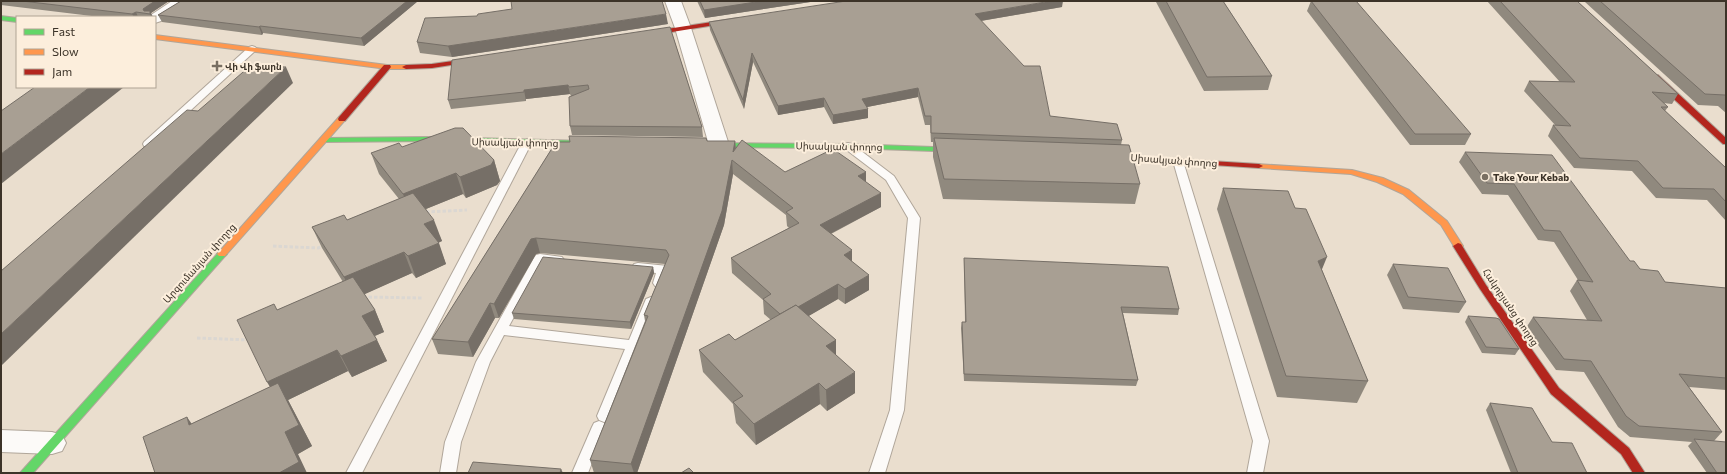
<svg xmlns="http://www.w3.org/2000/svg" width="1727" height="474" viewBox="0 0 1727 474" font-family="Commissioner,'Noto Sans Armenian',sans-serif">
<style>
.lines{fill:none;stroke-linecap:round;stroke-linejoin:round}
.lane-casing{stroke:#b0a69a;stroke-width:2}
.street-casing{stroke:#b0a69a;stroke-width:2}
.fast-casing{stroke:#b0a69a;stroke-width:2}
.slow-casing{stroke:#b0a69a;stroke-width:2}
.jam-casing{stroke:#b0a69a;stroke-width:2}
.path{stroke:#dbd7d2;stroke-width:3;stroke-dasharray:3.5 2;stroke-linecap:butt}
.lane{fill:#fcfaf8;fill-rule:evenodd}
.street{fill:#fcfaf8;fill-rule:evenodd}
.fast{fill:#63d668;fill-rule:evenodd}
.slow{fill:#ff974d;fill-rule:evenodd}
.jam{fill:#b3261e;fill-rule:evenodd}
.wall{fill:#90897e}
.shaded-wall{fill:#766f67}
.building{fill:#a89f93;stroke:#766f67}
.poi-dot{fill:#796f62;stroke:#fceedc;stroke-width:1.5}
.labels{text-anchor:middle;dominant-baseline:central;stroke-width:4;stroke-linejoin:round;paint-order:stroke}
.far-poi-label{font-size:9px;font-weight:bold;fill:#3c3328;stroke:#fceedc;text-anchor:start}
.street-label{font-size:10px;fill:#3c3328;stroke:#fceedc}
.poi-label{font-size:10px;font-weight:bold;fill:#3c3328;stroke:#fceedc;text-anchor:start}
</style>
<rect width="100%" height="100%" fill="#eadece"/>
<g class="lines">
<g class="lane-casing">
<g id="lane">
<polygon points="252,46 255,47 257,49 255,51 152,146 144,146 143,144 144,142 249,47"/>
<polygon points="527,139 532,142 362,473 346,473 522,142"/>
<polygon points="848,143 852,144 894,176 920,218 904,410 885,473 869,473 890,410 908,218 886,180 844,148 843,146 844,144"/>
<polygon points="1178,158 1183,161 1269,441 1263,473 1247,473 1253,441 1173,161"/>
<polygon points="540,254 562,257 564,260 562,263 558,264 544,262 509,326 629,340 646,299 651,297 656,299 657,302 611,416 609,420 604,422 599,420 597,416 625,349 504,335 490,362 461,442 456,473 440,473 445,442 476,362 534,258 536,255"/>
<polygon points="638,263 668,266 670,269 663,286 659,287 655,286 653,283 656,273 634,270 632,267 634,264"/>
<polygon points="599,421 604,423 606,427 588,473 572,473 592,427 594,423"/>
</g>
</g>
<g class="street-casing">
<g id="street">
<polygon points="172,1 191,1 189,4 161,21 155,23 155,17 148,17"/>
<polygon points="665,1 681,1 691,28 729,145 726,149 719,151 712,149 709,145 675,28"/>
<polygon points="1,430 52,432 62,435 66,443 62,451 52,454 1,452"/>
</g>
</g>
<g class="fast-casing">
<g id="fast">
<polygon points="1,16 17,18 17,22 1,20"/>
<polygon points="431,137 586,141 590,143 586,145 431,141 324,142 320,140 324,138"/>
<polygon points="703,143 848,144 962,148 966,150 962,152 848,148 706,147 703,147 702,145"/>
<polygon points="222,251 225,252 227,254 225,256 33,473 20,473 219,252"/>
</g>
</g>
<g class="slow-casing">
<g id="slow">
<polygon points="155,35 387,65 406,65 410,67 406,69 387,69 155,39"/>
<polygon points="339,117 345,117 346,119 225,256 219,256 217,254 219,252"/>
<polygon points="1256,164 1352,170 1383,178 1409,190 1447,221 1463,246 1461,248 1455,248 1441,225 1403,194 1377,182 1351,174 1259,168 1255,166"/>
</g>
</g>
<g class="jam-casing">
<g id="jam">
<polygon points="738,18 740,19 740,21 641,37 638,35 641,33"/>
<polygon points="481,57 485,59 483,60 432,68 406,69 402,67 406,65 432,64"/>
<polygon points="384,65 390,65 391,67 345,121 339,121 338,119 339,117"/>
<polygon points="1652,75 1658,75 1726,138 1726,144 1723,144 1652,79"/>
<polygon points="1099,154 1259,164 1263,166 1259,168 1102,158 1098,156"/>
<polygon points="1458,243 1461,244 1486,285 1559,388 1629,448 1645,473 1633,473 1621,454 1551,394 1480,289 1453,246"/>
</g>
</g>
<g class="path">
<polyline points="426,212 467,210"/>
<polyline points="273,246 318,248 324,246"/>
<polyline points="363,297 422,298"/>
<polyline points="197,338 250,340"/>
</g>
<use href="#lane" class="lane"/>
<use href="#street" class="street"/>
<use href="#fast" class="fast"/>
<use href="#slow" class="slow"/>
<use href="#jam" class="jam"/>
</g>
<g class="wall">
<polygon points="1,1 169,1 151,13 151,17 100,17 1,5"/>
<polygon points="181,1 418,1 364,46 263,33 262,35 162,22 158,15"/>
<polygon points="697,1 817,1 705,18"/>
<polygon points="1156,1 1223,1 1272,76 1268,90 1204,91 1156,2"/>
<polygon points="1311,1 1471,134 1465,145 1410,145 1307,11"/>
<polygon points="1487,1 1577,1 1678,94 1672,104 1663,103 1668,107 1665,111 1726,168 1726,221 1707,200 1656,198 1632,171 1574,168 1548,136 1553,125 1556,126 1524,91 1529,81 1560,82"/>
<polygon points="1586,1 1726,1 1726,113 1718,106 1698,105 1585,2"/>
<polygon points="1062,7 981,21 1050,116 1122,140 1121,145 1140,184 1135,204 943,199 933,157 933,142 931,142 930,125 925,125 918,97 867,107 868,118 833,124 824,107 778,115 753,62 744,109 710,30 709,22"/>
<polygon points="668,24 452,57 420,53 417,42"/>
<polygon points="670,27 702,127 703,137 572,135 570,126 571,96 570,94 526,99 526,101 451,109 448,100"/>
<polygon points="735,141 736,148 785,172 866,172 866,182 881,207 831,234 852,262 869,290 845,304 838,299 808,316 836,340 836,356 855,393 827,411 820,404 756,445 736,423 733,404 703,372 699,350 735,340 771,320 764,314 763,300 732,273 731,258 789,228 787,226 786,215 733,174 724,225 637,473 594,473 590,460 645,321 644,315 665,264 540,253 536,254 499,318 495,318 473,357 438,354 432,339 556,142"/>
<polygon points="402,147 494,160 500,181 497,185 466,198 463,194 426,209 442,241 438,243 446,264 416,278 412,273 364,294 375,310 384,332 375,336 387,361 352,377 348,371 288,400 312,446 298,454 191,424 270,387 277,310 343,282 322,248 312,227 347,220 399,199 379,174 371,153"/>
<polygon points="1465,152 1630,261 1640,269 1665,282 1726,288 1726,390 1689,387 1722,432 1714,441 1726,473 1707,473 1688,446 1692,442 1630,437 1618,427 1584,372 1556,370 1526,328 1533,317 1587,320 1570,291 1577,280 1578,280 1554,242 1538,240 1508,195 1482,194 1459,162"/>
<polygon points="1223,188 1322,270 1368,381 1357,403 1277,397 1217,209"/>
<polygon points="964,258 1179,309 1178,315 1123,313 1138,380 1136,386 964,381 961,328 962,322 965,322 964,264"/>
<polygon points="1393,264 1466,302 1459,313 1403,309 1387,275"/>
<polygon points="653,267 654,273 631,329 514,319 512,313"/>
<polygon points="1468,316 1519,349 1515,355 1482,353 1465,322"/>
<polygon points="1490,403 1552,442 1587,473 1511,473 1486,410"/>
</g>
<g class="shaded-wall">
<polygon points="155,1 169,1 151,13 153,17 151,17 150,14 145,13 143,9"/>
<polygon points="407,1 418,1 364,46 361,38"/>
<polygon points="762,1 817,1 705,18 704,10"/>
<polygon points="1051,1 1063,1 1062,7 974,22 975,14"/>
<polygon points="136,12 138,17 134,17 132,14"/>
<polygon points="666,14 668,24 452,57 448,46"/>
<polygon points="260,26 263,33 262,35 259,27"/>
<polygon points="752,53 753,62 744,109 743,100"/>
<polygon points="286,67 293,83 1,366 1,334"/>
<polygon points="568,85 570,94 526,99 526,101 524,90"/>
<polygon points="90,87 124,87 1,184 1,154"/>
<polygon points="918,88 918,97 862,108 862,99"/>
<polygon points="824,98 824,107 778,115 778,106"/>
<polygon points="868,109 868,118 833,124 833,115"/>
<polygon points="735,141 736,155 733,152"/>
<polygon points="494,160 500,181 497,185 466,198 460,177"/>
<polygon points="732,160 733,174 724,225 637,473 634,473 631,464"/>
<polygon points="866,172 866,186 858,176"/>
<polygon points="456,173 463,194 411,215 403,194"/>
<polygon points="881,193 881,207 820,239 820,225"/>
<polygon points="434,220 442,241 432,245 424,224"/>
<polygon points="536,238 540,253 536,254 499,318 494,304 531,239"/>
<polygon points="439,243 446,264 416,278 408,256"/>
<polygon points="852,250 852,265 844,255"/>
<polygon points="404,252 412,273 354,299 344,277"/>
<polygon points="1327,257 1318,279 1318,261"/>
<polygon points="653,267 654,273 631,329 630,322"/>
<polygon points="869,275 869,290 845,304 845,289"/>
<polygon points="838,284 838,299 783,331 782,316"/>
<polygon points="490,303 495,318 473,357 468,342"/>
<polygon points="375,310 384,332 372,337 362,316"/>
<polygon points="377,340 387,361 352,377 341,356"/>
<polygon points="836,340 836,362 826,346"/>
<polygon points="337,350 348,371 288,400 312,446 298,454 307,473 279,473 285,432 280,404 267,382"/>
<polygon points="855,372 855,393 827,411 826,390"/>
<polygon points="819,383 820,404 756,445 754,424"/>
<polygon points="187,417 202,439 189,425"/>
<polygon points="561,469 563,473 560,473"/>
</g>
<g class="building">
<polygon points="22,1 155,1 143,9 144,11 150,11 150,14 136,12 132,14"/>
<polygon points="181,1 407,1 361,38 260,26 259,27 158,15"/>
<polygon points="511,1 662,1 666,14 448,46 417,42 425,18 477,16 478,14 512,9"/>
<polygon points="700,1 762,1 704,10"/>
<polygon points="846,1 1051,1 975,14 1024,66 1040,66 1050,116 1117,124 1122,140 931,133 931,116 925,116 918,88 862,99 868,109 833,115 824,98 778,106 752,53 743,100 709,22"/>
<polygon points="1166,1 1223,1 1272,76 1207,77"/>
<polygon points="1311,1 1356,1 1471,134 1415,134"/>
<polygon points="1500,1 1577,1 1678,94 1652,92 1668,107 1661,107 1726,168 1726,202 1714,189 1663,188 1638,161 1580,158 1553,125 1571,126 1529,81 1575,82"/>
<polygon points="1600,1 1726,1 1726,96 1725,95 1705,94"/>
<polygon points="670,27 702,127 570,126 569,97 589,89 588,85 569,87 568,85 524,90 524,92 448,100 452,60"/>
<polygon points="250,66 286,67 1,334 1,271 187,110 198,111"/>
<polygon points="35,87 90,87 1,154 1,111"/>
<polygon points="455,128 463,128 494,160 491,165 460,177 456,173 403,194 371,153 399,143 402,147"/>
<polygon points="569,136 706,138 707,141 735,141 733,152 742,140 785,172 833,149 866,172 858,176 881,193 820,225 852,250 844,255 869,275 845,289 838,284 798,307 796,305 780,314 763,299 771,294 731,258 799,223 786,212 793,208 732,160 722,211 631,464 590,460 648,316 644,315 669,255 666,250 536,238 531,239 494,304 490,303 468,342 432,339 556,142 570,142"/>
<polygon points="934,138 1129,145 1140,184 944,179"/>
<polygon points="1465,152 1552,155 1630,261 1634,261 1640,269 1658,271 1665,282 1726,288 1726,378 1679,374 1722,432 1639,426 1626,416 1591,361 1564,359 1533,317 1602,321 1577,280 1593,282 1560,231 1544,230 1514,184 1487,183"/>
<polygon points="1223,188 1288,191 1295,208 1306,209 1327,257 1318,261 1368,381 1286,376"/>
<polygon points="413,193 434,220 424,224 439,243 408,256 404,252 344,277 312,227 344,215 347,220"/>
<polygon points="543,257 653,267 630,322 512,313"/>
<polygon points="964,258 1168,267 1179,309 1121,307 1138,380 964,374 962,322 966,322"/>
<polygon points="1393,264 1448,268 1466,302 1408,297"/>
<polygon points="353,277 375,310 362,316 377,340 341,356 337,350 267,382 237,320 274,304 277,310"/>
<polygon points="796,305 836,340 826,346 855,372 826,390 819,383 754,424 733,402 743,396 699,350 729,334 735,340"/>
<polygon points="1468,316 1496,318 1499,319 1519,349 1486,347"/>
<polygon points="278,383 299,425 285,432 299,462 279,473 155,473 143,437 187,417 189,425"/>
<polygon points="1490,403 1532,408 1552,442 1572,443 1587,473 1518,473"/>
<polygon points="1694,439 1726,442 1726,473 1717,473"/>
<polygon points="473,462 561,469 560,473 468,473"/>
<polygon points="689,468 694,473 681,473"/>
</g>
<g class="poi-dot">
<path d="M215 60h4v4h4v4h-4v4h-4v-4h-4v-4h4z"/>
<circle cx="1485" cy="177" r="4"/>
</g>
<g class="labels">
<g class="far-poi-label">
<text x="225" y="66">Վի Վի ֆարն</text>
</g>
<g class="street-label">
<text transform="translate(515 142) rotate(1)">Սիսակյան փողոց</text>
<text transform="translate(839 146) rotate(1)">Սիսակյան փողոց</text>
<text transform="translate(1174 160) rotate(4)">Սիսակյան փողոց</text>
<text transform="translate(199 263) rotate(-48)">Արզումանյան փողոց</text>
<text transform="translate(1511 307) rotate(56)">Հակոբյանց փողոց</text>
</g>
<g class="poi-label">
<text x="1493" y="177">Take Your Kebab</text>
</g>
</g>
<rect width="1727" height="474" fill="none" stroke="#3c3328" stroke-width="4"/>
<rect x="16" y="16" width="140" height="72" fill="#fceedc" stroke="#afa394"/>
<rect x="24" y="29" width="20" height="6" fill="#63d668" stroke="#afa394"/>
<text x="52" y="36" font-size="12" fill="#3c3328">Fast</text>
<rect x="24" y="49" width="20" height="6" fill="#ff974d" stroke="#afa394"/>
<text x="52" y="56" font-size="12" fill="#3c3328">Slow</text>
<rect x="24" y="69" width="20" height="6" fill="#b3261e" stroke="#afa394"/>
<text x="52" y="76" font-size="12" fill="#3c3328">Jam</text>
</svg>
